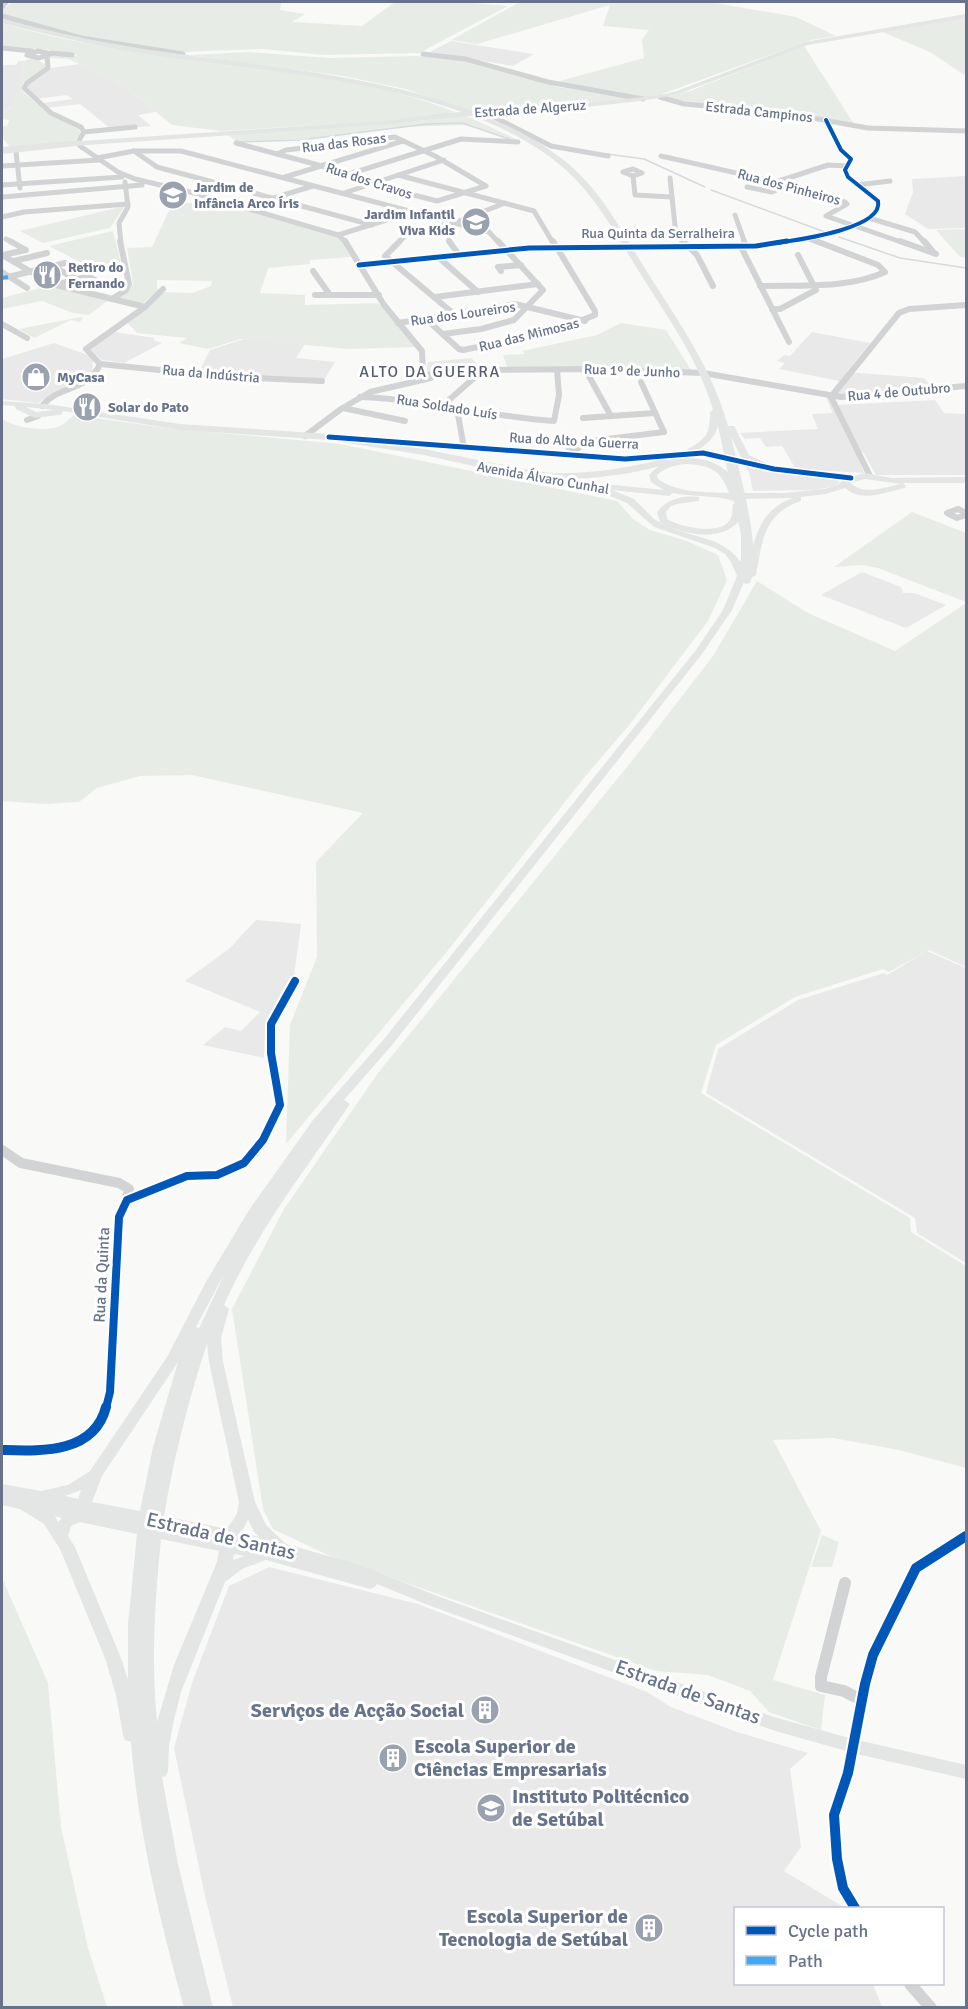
<svg xmlns="http://www.w3.org/2000/svg" width="968" height="2009" viewBox="0 0 968 2009" font-family="Signika,sans-serif">
<style>
.built{fill:#e9e9ea}
.green{fill:#e8ece6}
.lines{fill:none;stroke-linecap:round;stroke-linejoin:round}
.stream{stroke:#d5dbe0;stroke-width:1.5}
.minor-far3{stroke:#d2d3d4;stroke-width:5}
.minor-far2{stroke:#d2d3d4;stroke-width:6}
.minor-far1{stroke:#d2d3d4;stroke-width:10}
.minor{stroke:#d2d3d4;stroke-width:12}
.major{fill:#e4e5e5;fill-rule:evenodd}
.highway{fill:#e4e5e5;fill-rule:evenodd}
.quiet{stroke:#3fa9f5;stroke-width:4;stroke-dasharray:8 4;stroke-linecap:butt}
.cycleway-far3-casing{stroke:#fff;stroke-width:6}
.cycleway-far2-casing{stroke:#fff;stroke-width:8}
.cycleway-far1-casing{stroke:#fff;stroke-width:12}
.cycleway-casing{stroke:#fff;stroke-width:14}
.cycleway-far3{stroke:#0057b8;stroke-width:4}
.cycleway-far2{stroke:#0057b8;stroke-width:5}
.cycleway-far1{stroke:#0057b8;stroke-width:8}
.cycleway{stroke:#0057b8;stroke-width:10}
.labels{text-anchor:middle;dominant-baseline:central;stroke-width:6;stroke-linejoin:round;paint-order:stroke}
.far-street-label{font-size:14px;fill:#67738a;stroke:#fff}
.far-poi-label{font-size:14px;font-weight:bold;fill:#67738a;stroke:#fff;text-anchor:start}
.far-quarter-label{font-size:16px;letter-spacing:1.5px;fill:#555e6f;stroke:#fff}
.street-label{font-size:16px;fill:#67738a;stroke:#fff}
.near-street-label{font-size:20px;fill:#67738a;stroke:#fff}
.near-poi-label{font-size:20px;font-weight:bold;fill:#67738a;stroke:#fff;text-anchor:end}
</style>
<rect width="100%" height="100%" fill="#f9f9f8"/>
<g class="built">
<polygon points="451,41 534,54 513,66 430,52"/>
<polygon points="18,61 24,61 13,106 2,112 2,65 16,65"/>
<polygon points="80,64 119,82 156,112 138,115 151,126 111,129 80,104 47,108 42,103 73,99 67,95 36,99 26,90 28,84 51,68"/>
<polygon points="966,176 966,228 928,229 905,214 913,192 912,179"/>
<polygon points="114,332 155,338 153,340 162,343 124,363 102,360 90,349"/>
<polygon points="812,332 870,343 847,372 924,378 933,387 838,398 835,400 838,405 935,400 944,413 966,414 966,475 876,475 863,452 856,453 864,473 796,469 782,446 766,447 760,438 745,439 740,433 818,429 812,414 833,413 826,398 839,381 779,369 785,363 777,361 784,355 790,356"/>
<polygon points="244,339 305,344 296,358 335,362 324,380 199,372 210,350"/>
<polygon points="54,343 85,354 93,360 92,375 88,380 55,392 38,403 2,399 2,359"/>
<polygon points="471,358 481,367 426,372 428,362"/>
<polygon points="742,463 782,473 831,477 838,479 839,483 834,486 816,490 753,491 749,472"/>
<polygon points="862,572 901,587 903,593 914,593 946,605 906,628 821,595"/>
<polygon points="256,920 301,924 294,976 265,1029 264,1058 203,1045 225,1027 241,1031 260,1012 185,981 230,948"/>
<polygon points="927,951 966,968 966,1263 917,1233 915,1218 706,1093 718,1049 798,1000 884,973 887,975"/>
<polygon points="269,1567 418,1604 647,1692 671,1707 737,1732 808,1753 790,1769 801,1847 784,1871 845,1908 736,1908 736,1984 873,1984 882,2007 233,2007 205,1896 174,1748 192,1683 229,1586"/>
</g>
<g class="green">
<polygon points="13,2 281,2 280,10 305,14 292,22 362,26 395,2 460,2 508,6 419,53 324,55 262,49 182,52 85,37 2,14 2,9"/>
<polygon points="520,2 724,2 715,3 796,17 836,36 811,40 659,95 642,98 556,82 644,58 642,40 649,30 603,26 610,5 477,44 451,40"/>
<polygon points="966,17 966,76 930,52 880,31"/>
<path d="M2 23C148 68 313 55 455 112L390 121 220 131 172 125 119 82 68 59 49 58C59 52 69 59 78 55L49 50 2 46Z"/>
<polygon points="804,46 854,124 678,101 666,97 690,91"/>
<polygon points="248,52 329,58 417,56 455,59 558,87 634,99 552,107 469,111 406,89 343,76 189,55"/>
<polygon points="33,58 45,64 45,68 23,83 21,90 50,115 78,128 81,133 75,140 10,147 2,137 2,126 7,126 9,120 2,119 2,112 12,107 24,61"/>
<polygon points="465,115 518,140 509,139 470,125 400,127 318,138 237,142 227,134 402,123"/>
<polygon points="173,202 218,205 223,203 333,235 342,241 351,257 310,260 310,264 268,268 260,293 305,295 305,305 378,303 416,347 348,349 241,339 208,349 179,343 187,338 137,333 128,323 163,292 192,293 211,286 212,281 157,280 157,289 159,290 142,304 118,297 129,290 133,284 127,248 152,247"/>
<polygon points="125,206 110,228 43,243 20,231"/>
<polygon points="966,229 966,258 960,257 936,230"/>
<polygon points="113,231 123,271 99,272 49,246"/>
<polygon points="52,285 113,301 106,302 89,315 73,313 42,301 2,309 2,298"/>
<polygon points="81,317 83,319 79,322 71,320 34,338 19,329"/>
<polygon points="621,323 666,330 691,370 507,367 503,355 525,354 522,351 597,335"/>
<path d="M74 415 166 428 340 444 617 501 633 519 650 530 687 541 718 555 727 580 708 621 630 724 583 779 449 949 286 1144 290 1025 317 957 316 862 363 813 192 775 140 776 97 788 79 802 45 804 2 801V419C15 427 38 431 54 428 62 427 68 420 74 415Z"/>
<polygon points="912,512 966,533 966,602 878,568 862,565 834,567"/>
<polygon points="757,581 808,613 895,651 966,603 966,967 929,950 889,972 883,969 795,997 716,1045 701,1093 910,1218 911,1232 966,1266 966,1468 899,1450 833,1438 773,1440 821,1531 773,1680 825,1695 821,1730 769,1712 750,1691 708,1675 656,1671 330,1556 273,1529 263,1509 232,1309 284,1209 378,1073 635,757 713,656"/>
<polygon points="822,1535 839,1542 832,1567 811,1567"/>
<polygon points="2,1578 48,1683 61,1827 88,1948 107,2007 2,2007"/>
</g>
<g class="lines">
<g class="stream">
<polyline points="240,142 300,140 427,124 462,123 509,139"/>
<polyline points="607,154 644,159 705,187"/>
<polyline points="711,190 825,232"/>
<polyline points="839,237 900,258 966,268"/>
</g>
<g class="minor-far3">
<polyline points="2,7 6,2"/>
<polyline points="2,16 81,38 183,54"/>
<polyline points="2,48 32,51"/>
<polygon points="38,51 51,54 39,58 27,55"/>
<polyline points="51,53 72,55"/>
<polyline points="423,54 465,59 548,82 643,99"/>
<polyline points="47,57 48,68 27,83 24,88 51,113 81,127 84,132 78,142"/>
<polyline points="660,97 684,104 784,113 868,128 966,131"/>
<polyline points="522,111 494,117 551,146 608,156"/>
<polyline points="84,132 135,127"/>
<polygon points="395,137 435,156 486,186 437,201 371,184 322,166 277,154 286,150"/>
<polyline points="236,143 277,154"/>
<polyline points="80,146 118,172 135,179 194,193 338,235 347,243"/>
<polyline points="134,151 157,167 372,225"/>
<polyline points="16,152 20,188"/>
<polyline points="661,156 776,182 845,202 847,204 826,216 904,243"/>
<polyline points="97,158 134,151 181,151 489,232 499,243"/>
<polyline points="2,166 99,160"/>
<polygon points="633,169 642,173 633,176 623,172"/>
<polyline points="346,175 461,139 518,142"/>
<polyline points="398,175 534,211 553,243"/>
<polyline points="633,176 635,195 672,197"/>
<polyline points="285,177 403,141"/>
<polyline points="670,178 676,235 684,243"/>
<polyline points="776,182 828,165 848,166"/>
<polyline points="2,185 122,177"/>
<polyline points="857,185 890,181"/>
<polyline points="747,187 772,192 787,185"/>
<polyline points="344,193 444,160"/>
<polyline points="2,197 142,185"/>
<polyline points="244,207 313,186"/>
<polyline points="735,215 745,243"/>
<polyline points="2,217 24,212 128,204"/>
<polyline points="869,218 915,232 925,243"/>
<polyline points="338,235 412,212"/>
<polyline points="6,239 13,243"/>
<polyline points="809,239 820,243"/>
<polyline points="449,241 450,243"/>
<polyline points="121,243 119,223 128,207 125,182"/>
<polyline points="398,243 406,235 454,223 505,203"/>
<path d="M776 243C796 240 884 229 878 201L848 177 845 170 851 159 841 150 826 120"/>
</g>
<g class="minor-far2">
<polyline points="345,241 384,305 422,351 423,375"/>
<polyline points="400,241 385,256 454,314"/>
<polyline points="449,241 459,255"/>
<polyline points="683,241 697,255 713,286"/>
<polyline points="744,241 746,246"/>
<polyline points="900,241 936,254"/>
<polyline points="924,241 934,253"/>
<polyline points="741,247 789,342"/>
<polyline points="2,255 52,284 145,307"/>
<polyline points="3,255 26,250 10,241"/>
<polyline points="438,257 478,292"/>
<polyline points="14,261 47,253"/>
<polyline points="359,265 529,248 756,246 787,241"/>
<polyline points="52,266 76,279"/>
<polyline points="313,271 330,295"/>
<polyline points="501,271 498,267 521,265"/>
<polyline points="2,272 27,288"/>
<polyline points="8,277 65,263"/>
<polyline points="59,284 88,276 104,285"/>
<path d="M760 286C800 285 848 289 885 272L878 265 816 241"/>
<polyline points="315,295 379,295"/>
<polyline points="435,297 538,284"/>
<polyline points="112,299 126,290 129,284 120,241"/>
<polyline points="772,309 780,309 816,290 798,255"/>
<polyline points="426,319 459,349 463,350 552,332 595,315 595,311 553,241"/>
<polyline points="398,323 515,304 585,321"/>
<polyline points="2,324 27,338"/>
<polyline points="443,334 481,329 514,320 543,290 498,241"/>
<polyline points="100,364 229,377 322,381"/>
<polyline points="585,369 611,416"/>
<polyline points="423,375 483,370 594,369 703,373 841,397 966,386"/>
<path d="M360 397C425 399 489 417 554 421L559 395 557 370"/>
<polyline points="831,397 899,313 909,309 966,305"/>
<polyline points="831,397 870,476"/>
<path d="M42 406C60 384 87 393 100 364L86 349 145 307 163 289"/>
<polyline points="441,407 483,370"/>
<polyline points="343,408 405,421"/>
<polyline points="457,409 464,448"/>
<polyline points="583,418 655,413"/>
<polyline points="27,420 38,416"/>
<polyline points="305,436 341,409 370,392 431,378"/>
<polyline points="361,440 625,459 703,453 774,469 851,478"/>
<polygon points="572,443 581,446 577,449 568,447"/>
<polyline points="574,443 664,432 641,382"/>
<polyline points="966,513 958,509 947,513 957,518 966,515"/>
</g>
<g class="minor-far1">
<polyline points="2,1150 21,1163 119,1183 129,1189 127,1200"/>
<polyline points="106,1408 110,1392 119,1217 127,1200 187,1176 217,1175 244,1163 263,1140 280,1105 271,1053 271,1024 295,981"/>
</g>
<g class="minor">
<path d="M2 1450C41 1451 94 1454 106 1407"/>
<polyline points="845,1583 821,1677 821,1686 844,1691 861,1700"/>
<polyline points="855,1908 843,1888 837,1859 834,1815 848,1773 865,1684 873,1655 916,1568 966,1536"/>
<polyline points="910,1984 931,2008"/>
</g>
<g class="major">
<path d="M966 14V18L808 45 681 93C656 100 630 102 604 105 534 113 464 114 394 124L86 145 2 154V147L76 140 81 141 394 120 444 113 555 107 660 95 677 91 805 42Z"/>
<path d="M2 401 46 404 180 424 329 434 424 449 512 467C519 471 532 477 541 473L614 485 664 490 651 482 649 475C666 455 703 453 724 469 732 474 735 484 738 493H784L824 489 837 485 846 478 865 473 892 478 966 477V483H903L906 486 905 488C885 492 862 503 845 488L826 494 801 497V501C764 513 762 541 756 575L751 578 747 575 732 610 702 654 392 1045 344 1100 350 1104C304 1172 258 1229 224 1305L229 1309 221 1338 223 1362 255 1502 266 1525 286 1544 360 1565 440 1597 774 1717 853 1739 966 1765V1779L853 1753 772 1730 428 1605 377 1584 375 1587 370 1589 266 1560 242 1569 225 1582 181 1692 174 1720 169 1746 168 1771 166 1776 162 1777 178 1864 213 2008H184C160 1920 138 1832 131 1742L125 1740 123 1735 116 1695 105 1658 60 1549 44 1524 20 1509 2 1505V1484L41 1491 68 1485 90 1471 167 1357 207 1280 249 1210 313 1120 384 1039 696 650 723 610 737 576 731 562 725 554 715 548 654 527 627 503 605 494 604 492 607 490 553 481 549 483 424 455 329 440 180 430 63 411 62 414 59 415 35 418 16 409 15 406 2 405ZM26 407 55 410 36 412ZM685 464C709 465 721 469 729 493 706 492 677 493 658 479L657 475C665 468 674 465 685 464ZM865 479 901 484C883 487 866 496 850 483ZM612 490 669 496 673 493C691 497 722 495 735 502L739 499 793 498C760 509 754 538 748 569L747 559 740 561C721 536 693 538 667 526 689 535 722 542 740 520L739 504H733C732 508 733 514 731 518 723 537 680 527 667 519L666 512 671 506 677 504 699 501V497C682 495 667 499 657 512L660 522 666 526 654 519 634 499ZM224 1275 199 1328 196 1327 221 1280ZM207 1344 209 1362 239 1502 237 1514 227 1529 164 1516C174 1457 188 1401 207 1344ZM178 1362 153 1447 140 1511 92 1502 102 1476ZM81 1490 78 1499 65 1496ZM55 1516 62 1518 58 1522ZM248 1520 255 1533 260 1537 241 1532ZM80 1522 137 1534 128 1625V1680L121 1658 75 1547 68 1536 71 1526ZM162 1527 221 1539V1540ZM161 1539 219 1551 217 1562 174 1665 157 1722C151 1661 155 1599 161 1539ZM234 1554 245 1556 233 1560Z"/>
</g>
<path class="highway" d="M2 19C57 33 111 45 166 52 291 70 474 82 572 167 606 197 627 241 651 278 682 327 712 369 728 426H734L749 455 779 469 771 471 742 459 731 437C739 471 763 552 750 583L746 584 741 581V534L718 426C707 469 597 480 559 479 547 478 534 476 522 474 514 473 503 472 496 467L501 464C521 468 541 473 561 473 593 474 686 463 706 435 710 428 710 419 710 412L713 410C699 361 670 321 643 278 620 242 599 200 567 171 471 85 289 74 166 57 110 49 56 37 2 23Z"/>
<polyline class="quiet" points="2,278 8,277"/>
<g class="cycleway-far3-casing">
<path id="cycleway-far3" d="M776 243C796 240 884 229 878 201L848 177 845 170 851 159 841 150 826 120"/>
</g>
<g class="cycleway-far2-casing">
<g id="cycleway-far2">
<polyline points="359,265 529,248 756,246 787,241"/>
<polyline points="329,437 625,459 703,453 774,469 851,478"/>
</g>
</g>
<g class="cycleway-far1-casing">
<polyline id="cycleway-far1" points="106,1408 110,1392 119,1217 127,1200 187,1176 217,1175 244,1163 263,1140 280,1105 271,1053 271,1024 295,981"/>
</g>
<g class="cycleway-casing">
<g id="cycleway">
<path d="M2 1450C41 1451 94 1454 106 1407"/>
<polyline points="855,1908 843,1888 837,1859 834,1815 848,1773 865,1684 873,1655 916,1568 966,1536"/>
</g>
</g>
<use href="#cycleway-far3" class="cycleway-far3"/>
<use href="#cycleway-far2" class="cycleway-far2"/>
<use href="#cycleway-far1" class="cycleway-far1"/>
<use href="#cycleway" class="cycleway"/>
</g>
<defs>
<g id="school-disc" transform="scale(1.5)"><circle r="9.5" fill="#9aa2b0" stroke="#fff"/><path d="M0-5L7-2L0 1L-7-2ZM-4 1L0 2.5L4 1V4Q0 6-4 4Z" fill="#fff"/></g>
<g id="restaurant-disc" transform="scale(1.5)"><circle r="9.5" fill="#9aa2b0" stroke="#fff"/><path d="M-5-6h1v4h1v-4h1v4h1v-4h1v5L-1.5 .5V6h-2V.5L-5-1ZM5-6V6H3V1.5H1.5Q1.5-4 5-6Z" fill="#fff"/></g>
<g id="shop-disc" transform="scale(1.5)"><circle r="9.5" fill="#9aa2b0" stroke="#fff"/><path d="M-5-2.5h2.3a2.7 3.5 0 0 1 5.4 0H5L5.5 6h-11ZM-1.5-2.5h3a1.5 2.3 0 0 0-3 0Z" fill="#fff"/></g>
<g id="building-disc" transform="scale(1.5)"><circle r="9.5" fill="#9aa2b0" stroke="#fff"/><path d="M-4-6H4V6H1V3H-1V6H-4ZM-2.5-4.3h1.7v1.8h-1.7ZM.8-4.3h1.7v1.8H.8ZM-2.5-1h1.7V.8h-1.7ZM.8-1h1.7V.8H.8Z" fill="#fff"/></g>
<g id="university-disc" transform="scale(1.5)"><circle r="9.5" fill="#9aa2b0" stroke="#fff"/><path d="M0-5L7-2L0 1L-7-2ZM-4 1L0 2.5L4 1V4Q0 6-4 4Z" fill="#fff"/></g>
</defs>
<g fill-rule="evenodd">
<use href="#school-disc" x="173" y="195"/>
<use href="#school-disc" x="476" y="222"/>
<use href="#restaurant-disc" x="47" y="275"/>
<use href="#shop-disc" x="36" y="377"/>
<use href="#restaurant-disc" x="87" y="407"/>
<use href="#building-disc" x="485" y="1710"/>
<use href="#building-disc" x="393" y="1758"/>
<use href="#university-disc" x="491" y="1808"/>
<use href="#building-disc" x="649" y="1928"/>
</g>
<g class="labels">
<g class="far-street-label">
<text transform="translate(530 109) rotate(-4)">Estrada de Algeruz</text>
<text transform="translate(759 112) rotate(6)">Estrada Campinos</text>
<text transform="translate(344 143) rotate(-7)">Rua das Rosas</text>
<text transform="translate(369 181) rotate(18)">Rua dos Cravos</text>
<text transform="translate(789 187) rotate(15)">Rua dos Pinheiros</text>
<text x="658" y="233">Rua Quinta da Serralheira</text>
<text transform="translate(463 314) rotate(-8)">Rua dos Loureiros</text>
<text transform="translate(529 335) rotate(-14)">Rua das Mimosas</text>
<text transform="translate(632 371) rotate(2)">Rua 1º de Junho</text>
<text transform="translate(211 374) rotate(5)">Rua da Indústria</text>
<text transform="translate(899 392) rotate(-5)">Rua 4 de Outubro</text>
<text transform="translate(447 407) rotate(9)">Rua Soldado Luís</text>
<text transform="translate(574 441) rotate(3)">Rua do Alto da Guerra</text>
<text transform="translate(543 478) rotate(10)">Avenida Álvaro Cunhal</text>
</g>
<g class="far-poi-label">
<text x="194" y="187">Jardim de<tspan x="194" dy="16">Infância Arco Íris</tspan></text>
<text x="455" y="214" text-anchor="end">Jardim Infantil<tspan x="455" dy="16">Viva Kids</tspan></text>
<text x="68" y="267">Retiro do<tspan x="68" dy="16">Fernando</tspan></text>
<text x="57" y="377">MyCasa</text>
<text x="108" y="407">Solar do Pato</text>
</g>
<g class="far-quarter-label">
<text x="430" y="372">ALTO DA GUERRA</text>
</g>
<g class="street-label">
<text transform="translate(102 1275) rotate(-87)">Rua da Quinta</text>
</g>
<g class="near-street-label">
<text transform="translate(221 1536) rotate(13)">Estrada de Santas</text>
<text transform="translate(688 1692) rotate(20)">Estrada de Santas</text>
</g>
<g class="near-poi-label">
<text x="464" y="1710">Serviços de Acção Social</text>
<text x="414" y="1746" text-anchor="start">Escola Superior de<tspan x="414" dy="23">Ciências Empresariais</tspan></text>
<text x="512" y="1796" text-anchor="start">Instituto Politécnico<tspan x="512" dy="23">de Setúbal</tspan></text>
<text x="628" y="1916">Escola Superior de<tspan x="628" dy="23">Tecnologia de Setúbal</tspan></text>
</g>
</g>
<rect width="968" height="2009" fill="none" stroke="#67738a" stroke-width="6"/>
<rect x="734" y="1907" width="210" height="78" fill="#ffffff" stroke="#c2c7d0" stroke-width="1.5"/>
<rect x="746" y="1926" width="30" height="9" fill="#0057b8" stroke="#c2c7d0" stroke-width="1.5"/>
<text x="788" y="1937" font-size="18" fill="#67738a">Cycle path</text>
<rect x="746" y="1956" width="30" height="9" fill="#3fa9f5" stroke="#c2c7d0" stroke-width="1.5"/>
<text x="788" y="1967" font-size="18" fill="#67738a">Path</text>
</svg>
